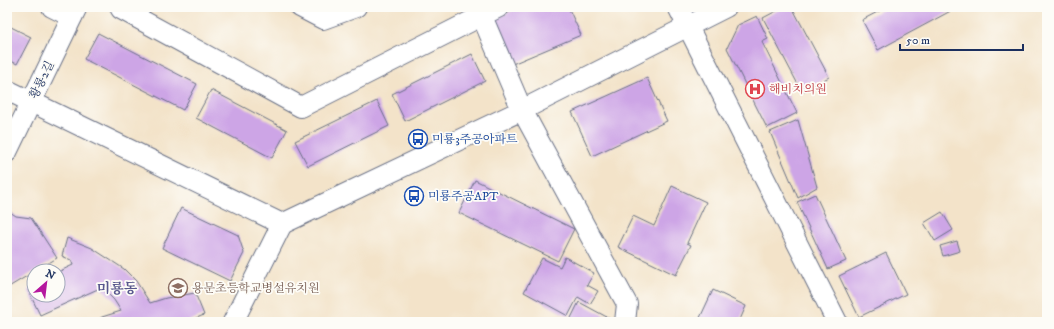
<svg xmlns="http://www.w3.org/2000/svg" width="1054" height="329" viewBox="0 0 1054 329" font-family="'IM FELL DW Pica','Noto Serif KR',serif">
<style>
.building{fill:#cda5e6}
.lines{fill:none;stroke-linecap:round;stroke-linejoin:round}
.minor-casing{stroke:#676e83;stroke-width:22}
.minor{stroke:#fff;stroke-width:20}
.labels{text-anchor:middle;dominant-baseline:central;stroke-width:3.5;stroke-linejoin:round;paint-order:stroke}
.street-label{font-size:12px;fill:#1b2f5e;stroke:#fdfcf7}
.health-label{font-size:12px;fill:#be3a42;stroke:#fdfcf7;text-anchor:start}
.transit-label{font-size:12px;fill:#164399;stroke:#fdfcf7;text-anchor:start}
.education-label{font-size:12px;fill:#785e54;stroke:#fdfcf7;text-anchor:start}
.quarter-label{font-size:14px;font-weight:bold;fill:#59588e;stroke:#fdfcf7}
</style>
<rect width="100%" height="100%" fill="#fdfcf7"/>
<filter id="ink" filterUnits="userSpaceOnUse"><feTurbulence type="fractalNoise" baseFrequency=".025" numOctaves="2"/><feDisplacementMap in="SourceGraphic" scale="8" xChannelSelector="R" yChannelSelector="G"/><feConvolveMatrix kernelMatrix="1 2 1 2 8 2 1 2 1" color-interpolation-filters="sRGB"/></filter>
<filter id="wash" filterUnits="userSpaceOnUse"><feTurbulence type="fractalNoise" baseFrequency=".012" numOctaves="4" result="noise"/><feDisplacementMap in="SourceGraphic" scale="16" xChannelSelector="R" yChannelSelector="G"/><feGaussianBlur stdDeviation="0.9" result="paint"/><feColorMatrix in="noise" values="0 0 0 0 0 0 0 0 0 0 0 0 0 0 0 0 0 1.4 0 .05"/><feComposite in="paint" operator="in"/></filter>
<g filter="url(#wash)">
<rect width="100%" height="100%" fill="#f3e3c9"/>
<g id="blocks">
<g class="building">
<polygon points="521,7 568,7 581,35 510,65 490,20"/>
<polygon points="784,7 792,7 829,77 802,92 763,18"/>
<polygon points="887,7 958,7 878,50 862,20"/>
<polygon points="757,16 768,39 762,42 797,113 767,128 727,48 738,25"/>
<polygon points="7,25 31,37 17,64 11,61 7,68"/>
<polygon points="98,33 197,84 183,110 84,59"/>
<polygon points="472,54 485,81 405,121 392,94"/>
<polygon points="647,78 667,121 592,156 572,112"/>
<polygon points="211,90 287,130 272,158 196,118"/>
<polygon points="377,101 389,126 308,166 295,141"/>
<polygon points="798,120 817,187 798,198 770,132"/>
<polygon points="475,180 574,229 558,261 459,213"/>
<polygon points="672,186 706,202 687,243 691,245 676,275 618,247 633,216 654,226"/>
<polygon points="815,194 846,261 828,269 797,202"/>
<polygon points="181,208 238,235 244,253 230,281 162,248"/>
<polygon points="10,212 16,216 31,218 57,258 7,288 7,214"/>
<polygon points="942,212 953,230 935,241 924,223"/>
<polygon points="67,238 92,248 124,269 136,281 150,303 166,298 195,293 204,315 186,322 94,322 102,317 121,311 114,300 105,291 100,288 40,315 28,290 34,285 34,295 58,295 58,272 73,265 71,260 62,256"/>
<polygon points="957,241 960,251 943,256 940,246"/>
<polygon points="886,253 906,294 859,317 839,276"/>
<polygon points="565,257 594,273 587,285 598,291 590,304 578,297 568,316 524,292 542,258 560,267"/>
<polygon points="713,290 746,306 739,322 698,322"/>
<polygon points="579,302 616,322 569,322"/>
</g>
</g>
</g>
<g filter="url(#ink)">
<use href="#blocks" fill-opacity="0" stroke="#676e83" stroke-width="1"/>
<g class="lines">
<g class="minor-casing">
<g id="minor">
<polyline points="52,7 72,17"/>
<polyline points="120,7 121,9 301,107 499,7"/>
<polyline points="300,7 323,19 356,7"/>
<polyline points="478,7 522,110 627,304 625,322"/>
<polyline points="678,7 837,322"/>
<polyline points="7,90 282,224 522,110 726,7"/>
<polyline points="7,152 77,7"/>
<polyline points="233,322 282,224"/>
</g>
</g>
<use href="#minor" class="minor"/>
</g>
</g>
<defs>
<g id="hospital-ring" transform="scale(1)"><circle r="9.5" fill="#fdfcf7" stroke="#e0444e" stroke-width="1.5"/><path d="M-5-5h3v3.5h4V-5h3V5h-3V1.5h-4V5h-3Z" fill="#e0444e"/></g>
<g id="bus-ring" transform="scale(1)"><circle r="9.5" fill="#fdfcf7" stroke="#1a4fb4" stroke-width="1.5"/><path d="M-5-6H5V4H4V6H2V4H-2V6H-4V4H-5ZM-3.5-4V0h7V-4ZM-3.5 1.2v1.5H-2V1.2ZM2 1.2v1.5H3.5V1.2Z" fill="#1a4fb4"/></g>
<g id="school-ring" transform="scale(1)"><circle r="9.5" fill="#fdfcf7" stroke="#8d6e63" stroke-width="1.5"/><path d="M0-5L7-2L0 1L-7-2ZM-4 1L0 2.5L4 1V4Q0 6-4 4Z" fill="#8d6e63"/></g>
</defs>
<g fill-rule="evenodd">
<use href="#hospital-ring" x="755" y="89"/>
<use href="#bus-ring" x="418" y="139"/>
<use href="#bus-ring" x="414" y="196"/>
<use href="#school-ring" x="178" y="288"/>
</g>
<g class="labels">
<g class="street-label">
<text transform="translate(42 80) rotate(-64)">황룡2길</text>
</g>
<g class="health-label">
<text x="769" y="89">해비치의원</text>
</g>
<g class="transit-label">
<text x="432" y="139">미룡3주공아파트</text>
<text x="428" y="196">미룡주공APT</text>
</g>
<g class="education-label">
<text x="192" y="288">용문초등학교병설유치원</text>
</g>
<g class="quarter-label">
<text x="117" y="289">미룡동</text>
</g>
</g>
<rect width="1054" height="329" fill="none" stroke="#fdfcf7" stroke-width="24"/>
<g transform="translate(46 283) rotate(28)"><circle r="19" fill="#fdfcf7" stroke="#a3aaba"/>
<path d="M0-3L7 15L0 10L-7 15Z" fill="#b5179e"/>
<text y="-6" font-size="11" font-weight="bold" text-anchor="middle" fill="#1b2f5e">N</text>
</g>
<path d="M900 44v6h123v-6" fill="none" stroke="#1b2f5e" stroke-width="2"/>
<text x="906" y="44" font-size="12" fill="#1b2f5e" stroke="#fdfcf7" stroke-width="3" paint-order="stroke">50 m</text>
</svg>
